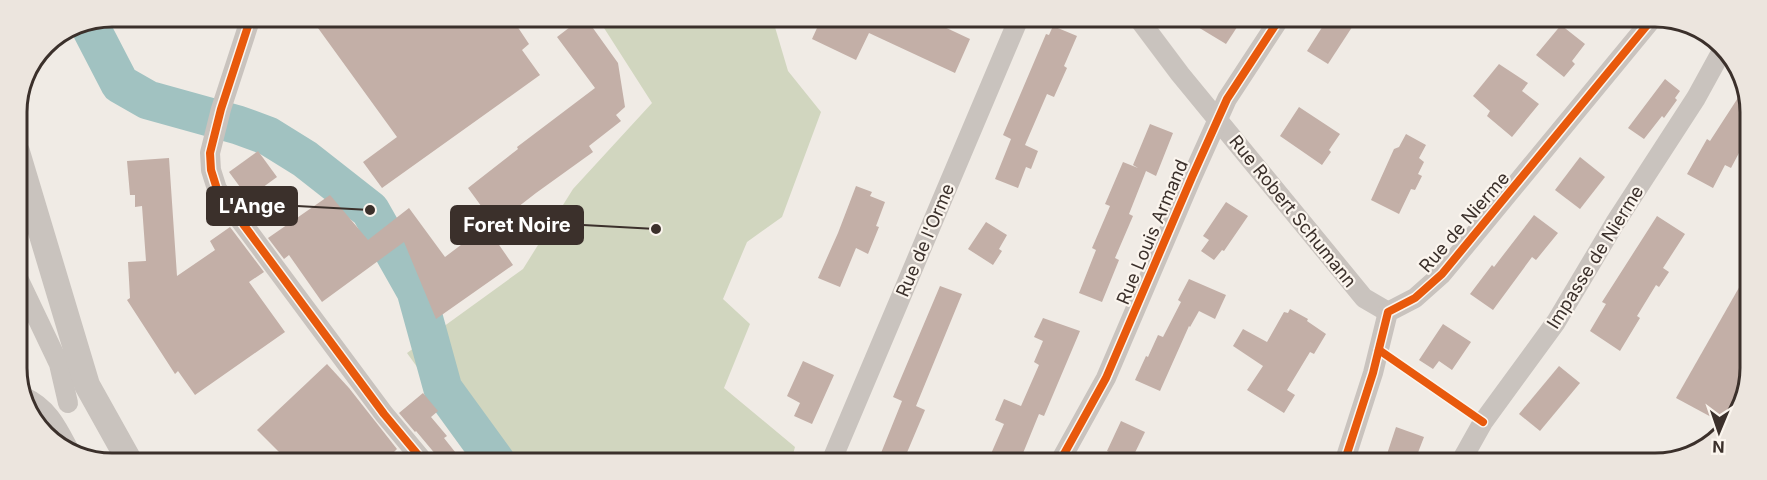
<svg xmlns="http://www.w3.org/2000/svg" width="1767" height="480" viewBox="0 0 1767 480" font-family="Inter,sans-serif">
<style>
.green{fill:#d1d6bf}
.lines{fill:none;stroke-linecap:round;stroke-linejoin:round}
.river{stroke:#a1c2c1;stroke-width:39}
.building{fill:#c3afa7}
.minor{stroke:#c9c3be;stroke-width:20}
.tertiary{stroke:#c9c3be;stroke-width:26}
.cycleway-casing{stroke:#fbf5ee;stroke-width:11}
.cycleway{stroke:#e8590c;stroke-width:8}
.labels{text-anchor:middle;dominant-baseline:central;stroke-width:4.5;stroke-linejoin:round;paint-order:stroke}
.street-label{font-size:18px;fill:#3b302b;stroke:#fbf5ee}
.rim{fill:none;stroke:#3b302b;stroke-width:3}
.leader{fill:none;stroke:#3b302b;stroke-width:2}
.callout-dot{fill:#3b302b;stroke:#fbf5ee;stroke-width:2}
.callout{fill:#3b302b;stroke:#3b302b;stroke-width:2}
.callout-label{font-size:20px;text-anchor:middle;font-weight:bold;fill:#fff}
</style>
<rect width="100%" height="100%" fill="#f0ebe5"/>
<polygon class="green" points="597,17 772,17 788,71 821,112 782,217 747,242 723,299 750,324 724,388 795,447 791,462 485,462 407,353 523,269 573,189 652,103"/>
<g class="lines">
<polyline class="river" points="92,25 92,30 120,84 148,100 238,125 268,136 305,159 370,210 416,291 443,389 496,462"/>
</g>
<g class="building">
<polygon points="310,17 511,17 529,44 522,50 540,75 382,188 363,162 397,137"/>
<polygon points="583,17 585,17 618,63 625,107 616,115 621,121 589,146 593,152 536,193 495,225 468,188 518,149 517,147 595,88 557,37"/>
<polygon points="822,17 941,18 938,24 970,39 955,73 869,33 856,60 812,39"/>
<polygon points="1183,18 1243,18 1226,44"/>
<polygon points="1328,18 1358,18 1328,64 1307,51"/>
<polygon points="1561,25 1585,44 1572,61 1575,64 1564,77 1536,55"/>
<polygon points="1053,26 1077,36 1064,66 1067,68 1054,97 1047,94 1025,145 1038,151 1031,169 1026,167 1018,188 995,179 1011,139 1003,135 1046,34 1049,35"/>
<polygon points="1499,64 1528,83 1522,91 1539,104 1512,137 1487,116 1490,111 1473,96"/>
<polygon points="1665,79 1680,91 1675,98 1677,100 1664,118 1662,116 1644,139 1628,128"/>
<polygon points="1745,87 1749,93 1749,134 1731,168 1725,165 1713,188 1687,174 1707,139 1710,141"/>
<polygon points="1299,107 1340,134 1329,150 1331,152 1322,165 1280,136"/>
<polygon points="1150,124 1173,133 1156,176 1146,171 1129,214 1133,216 1115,258 1119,260 1102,302 1079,293 1096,250 1092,248 1110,206 1105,204 1123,162 1138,168 1133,165"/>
<polygon points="1406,134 1426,145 1419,158 1424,162 1418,174 1422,176 1415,190 1411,189 1399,214 1371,200 1394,149 1399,147"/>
<polygon points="258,151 277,177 248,198 229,172"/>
<polygon points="1580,157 1605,177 1580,209 1555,190"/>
<polygon points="169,158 177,276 215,250 210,241 230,227 264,272 249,282 285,332 195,395 178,371 175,374 127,300 130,298 128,262 146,261 142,206 135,207 135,195 130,195 127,161"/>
<polygon points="856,186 872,192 870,196 885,202 876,226 879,227 868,254 856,248 840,287 818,278 838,233"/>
<polygon points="330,195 368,240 409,208 445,257 486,226 513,265 436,319 404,242 322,302 289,255 284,259 268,238"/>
<polygon points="1226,202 1248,216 1224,251 1222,250 1214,260 1201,251 1209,240 1203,236"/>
<polygon points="1534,215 1558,233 1536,260 1532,257 1493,310 1470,294 1492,265 1494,267"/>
<polygon points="1657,216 1685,234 1663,268 1669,272 1659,287 1656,285 1637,316 1640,318 1620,351 1590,331 1606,304 1602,302"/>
<polygon points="986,222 1007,235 999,249 1002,251 993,265 968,249"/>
<polygon points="1749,270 1749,387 1726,425 1676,398"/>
<polygon points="1189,279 1226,295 1215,319 1199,311 1190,327 1189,326 1160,391 1135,380 1146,356 1148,357 1158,335 1163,337 1181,302 1178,300"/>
<polygon points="940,286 962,294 916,406 925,410 903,462 881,453 902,401 893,397"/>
<polygon points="1290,309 1308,319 1307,321 1326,334 1314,354 1310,352 1287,390 1295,395 1284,413 1247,390 1263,366 1233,346 1243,329 1267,342 1284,312 1288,313"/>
<polygon points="1043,318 1080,331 1044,416 1039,414 1019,463 987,463 1004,424 995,420 1004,399 1021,406 1039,365 1034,362 1043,341 1034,337"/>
<polygon points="1443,324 1471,342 1452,370 1439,361 1433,369 1419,360"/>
<polygon points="803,361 834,375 812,424 794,416 800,403 787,396"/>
<polygon points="327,364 349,388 397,449 384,462 289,462 257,430"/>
<polygon points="1559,366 1580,383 1540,431 1519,414"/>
<polygon points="423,393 438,411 431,417 447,436 444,438 463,462 442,462 416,431 415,432 399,413"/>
<polygon points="1121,421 1145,432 1130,463 1107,451"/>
<polygon points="1396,427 1424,437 1414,463 1384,463"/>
</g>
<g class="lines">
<g class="minor">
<polyline points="251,17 221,109 210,153 211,170 217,189 384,414 424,462"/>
<polyline points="1138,18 1180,74 1364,298 1388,312"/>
<polyline points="18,278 59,364 68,403"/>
<path d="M24 397C47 407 57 427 68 448"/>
<polyline points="831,462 1019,18"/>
<polyline points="1059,463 1106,378 1192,177 1227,99 1280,18"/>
<polyline points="1344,463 1373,373 1388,312 1415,298 1442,274 1653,18"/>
<polyline points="1460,463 1483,422 1556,322 1615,223 1696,98 1724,47"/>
</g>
<polyline class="tertiary" points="17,152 87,385 130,462"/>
<g class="cycleway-casing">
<g id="cycleway">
<polyline points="251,17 221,109 210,153 211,170 217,189 384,414 424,462"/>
<polyline points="1379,350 1483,422"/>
<polyline points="1059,463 1106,378 1192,177 1227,99 1280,18"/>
<polyline points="1344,463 1373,373 1388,312 1415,298 1442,274 1653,18"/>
</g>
</g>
<use href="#cycleway" class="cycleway"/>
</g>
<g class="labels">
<g class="street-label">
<text transform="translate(1293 211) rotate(51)">Rue Robert Schumann</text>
<text transform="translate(1464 222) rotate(-49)">Rue de Nierme</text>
<text transform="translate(1152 232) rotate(-67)">Rue Louis Armand</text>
<text transform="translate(925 240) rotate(-67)">Rue de l'Orme</text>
<text transform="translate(1595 257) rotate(-58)">Impasse de Nierme</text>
</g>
</g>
<path d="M0 0H1767V480H0ZM112 27H1655A85 85 0 0 1 1740 112V368A85 85 0 0 1 1655 453H112A85 85 0 0 1 27 368V112A85 85 0 0 1 112 27Z" fill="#ece5de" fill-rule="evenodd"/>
<path class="rim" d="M112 27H1655A85 85 0 0 1 1740 112V368A85 85 0 0 1 1655 453H112A85 85 0 0 1 27 368V112A85 85 0 0 1 112 27Z"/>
<path class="leader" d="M370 210L297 206M656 229L583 225"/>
<g class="callout-dot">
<circle cx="370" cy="210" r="6"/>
<circle cx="656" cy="229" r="6"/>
</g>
<g class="callout">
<rect x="207" y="187" width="90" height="38" rx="6"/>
<rect x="451" y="206" width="132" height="38" rx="6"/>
</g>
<g class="callout-label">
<text x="252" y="213">L'Ange</text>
<text x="517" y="232">Foret Noire</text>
</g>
<g transform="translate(1719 432) rotate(182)" stroke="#fbf5ee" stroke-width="4.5" paint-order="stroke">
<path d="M0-4.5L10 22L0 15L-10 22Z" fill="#3b302b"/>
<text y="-9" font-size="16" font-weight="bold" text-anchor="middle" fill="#3b302b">N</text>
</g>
</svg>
